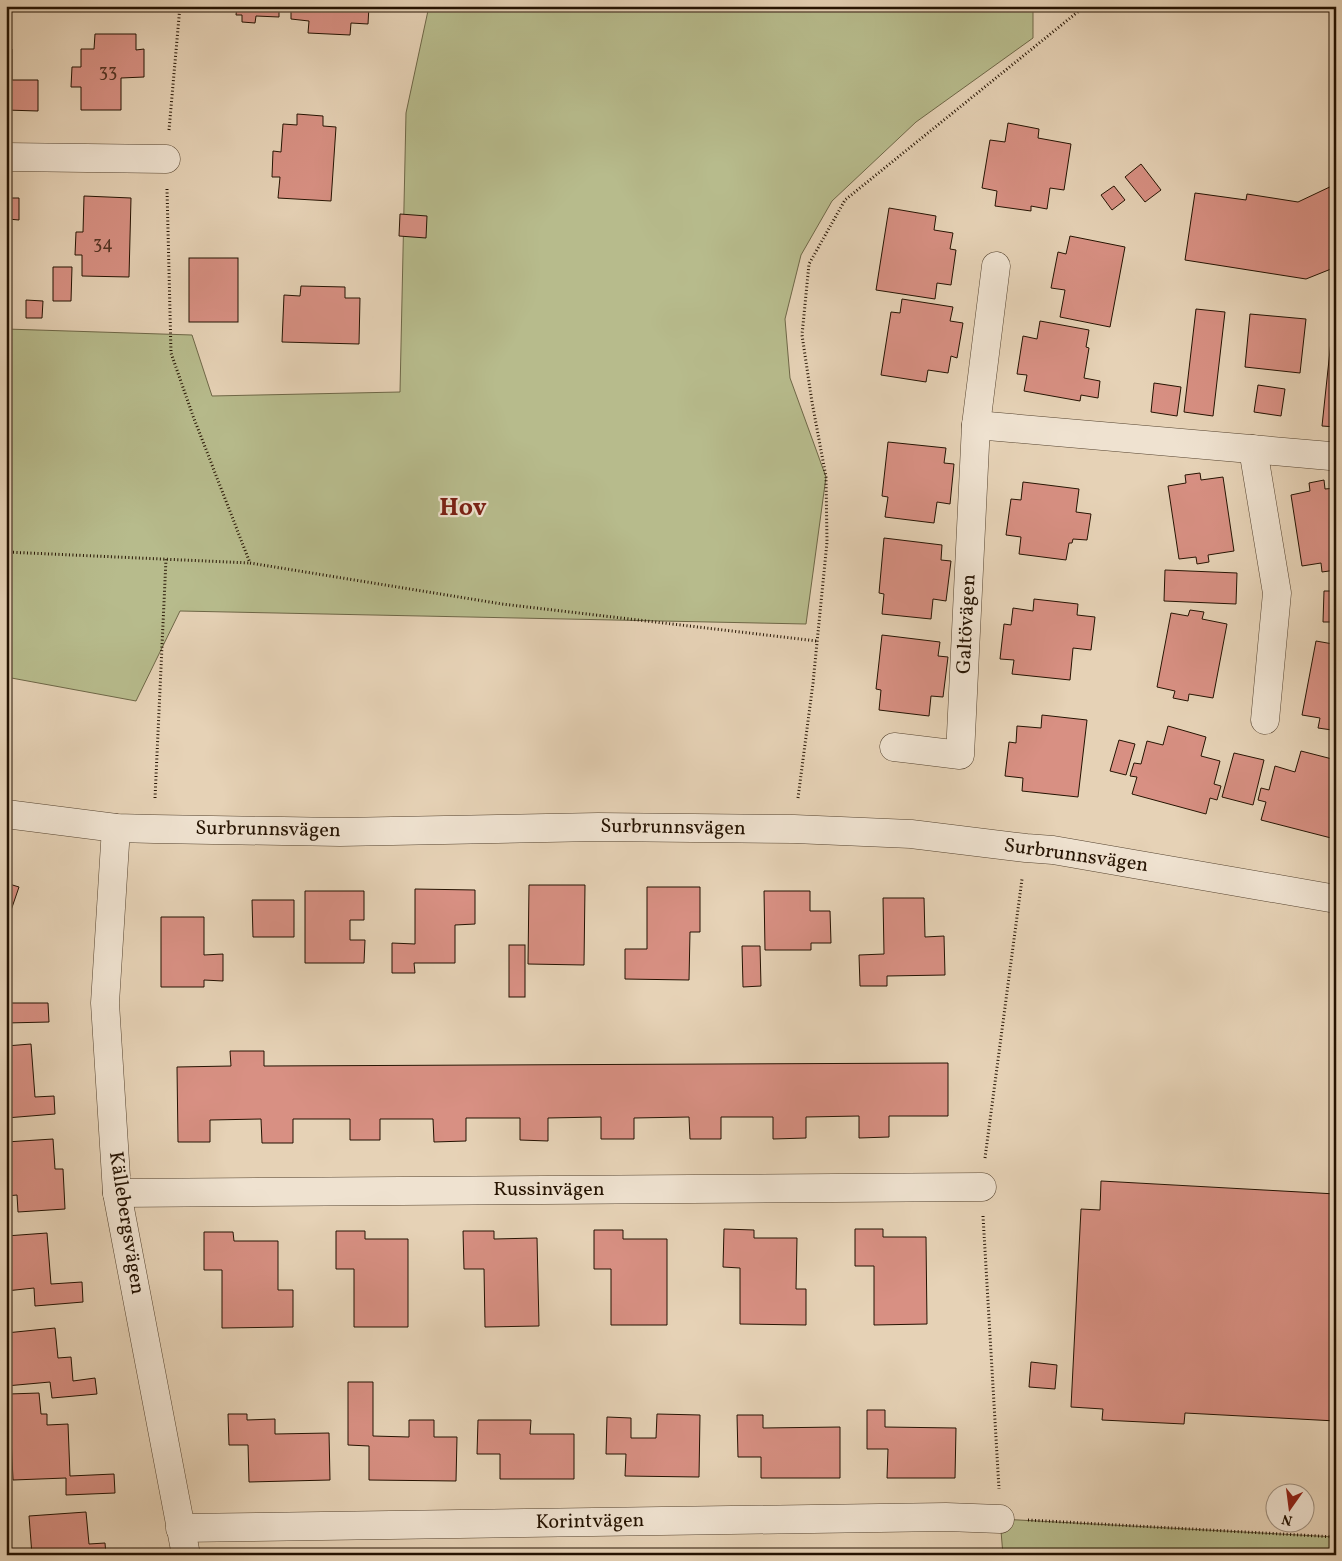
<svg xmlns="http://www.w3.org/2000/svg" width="1342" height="1561" viewBox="0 0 1342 1561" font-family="Vollkorn,serif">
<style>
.green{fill:#b7bb8c;stroke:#6e6747}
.building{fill:#d89083;stroke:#251302}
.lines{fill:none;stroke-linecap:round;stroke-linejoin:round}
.street-casing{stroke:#55432f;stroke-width:29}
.path{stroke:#251302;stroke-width:3;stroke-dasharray:1 2.5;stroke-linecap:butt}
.street{stroke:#efe2d0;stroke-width:28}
.labels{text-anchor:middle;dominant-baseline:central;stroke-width:4.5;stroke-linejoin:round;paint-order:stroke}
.number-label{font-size:18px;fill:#523222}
.street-label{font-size:20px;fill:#251302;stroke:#efe2d0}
.district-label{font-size:25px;font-weight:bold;fill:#7a1f14;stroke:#efe2d0}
</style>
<rect width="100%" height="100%" fill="#e6d2b6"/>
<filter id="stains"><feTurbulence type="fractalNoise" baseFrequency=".004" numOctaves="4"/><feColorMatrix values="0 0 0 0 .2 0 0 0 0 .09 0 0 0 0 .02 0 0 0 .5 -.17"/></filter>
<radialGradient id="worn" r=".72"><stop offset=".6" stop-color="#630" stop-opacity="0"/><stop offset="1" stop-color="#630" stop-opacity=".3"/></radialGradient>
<g class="green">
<polygon points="429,6 1033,6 1033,38 916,122 832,201 801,255 785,319 790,378 826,477 806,624 180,611 136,701 6,677 6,329 192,335 212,396 400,392 406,113"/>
<polygon points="1000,1519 1336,1537 1336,1555 1003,1555"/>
</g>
<g class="building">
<polygon points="237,6 279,6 279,17 256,16 255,23 242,22 242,15 236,15"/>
<polygon points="291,6 369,6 368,24 351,23 350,35 308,33 309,21 291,19"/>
<polygon points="95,34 136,34 136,50 144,49 144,77 121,78 121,110 81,110 81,87 71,87 72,67 81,67 81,49 94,49"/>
<polygon points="6,49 12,49 12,80 38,80 38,111 6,110"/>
<polygon points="297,114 323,116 323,126 336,127 331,201 278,198 280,177 272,177 273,151 281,152 283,124 297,125"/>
<polygon points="1008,123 1039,129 1038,138 1071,144 1064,190 1050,188 1047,209 1031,206 1031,211 995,206 997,191 982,188 990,140 1005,142"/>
<polygon points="1141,164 1161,190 1145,202 1125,177"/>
<polygon points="1336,184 1336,267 1306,279 1185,260 1195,193 1246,200 1247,194 1298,202"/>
<polygon points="1114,186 1125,200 1112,210 1101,195"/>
<polygon points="84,196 131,198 129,277 82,276 82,255 75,255 76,232 83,232"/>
<polygon points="6,198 19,198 19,220 8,219 7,258"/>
<polygon points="889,208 936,216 934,230 953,233 950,249 956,250 951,285 937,283 935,299 876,290"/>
<polygon points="400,214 427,216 426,238 399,236"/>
<polygon points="1070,236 1125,247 1110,327 1060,317 1065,290 1051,288 1058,252 1066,254"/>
<rect x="189" y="258" width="49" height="64"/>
<polygon points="53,267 72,267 71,301 53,301"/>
<polygon points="301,286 345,287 345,298 360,298 359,344 282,342 284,295 300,296"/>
<polygon points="902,299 953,307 950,321 963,323 957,358 951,356 948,373 928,370 926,382 881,375 891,312 900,313"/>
<polygon points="26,300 43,301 42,318 26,318"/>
<polygon points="1196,309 1225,312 1213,416 1184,412"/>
<polygon points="1250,314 1306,319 1300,373 1245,367"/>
<polygon points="1040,321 1089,330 1086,347 1089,348 1084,378 1100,381 1098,398 1081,395 1080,401 1024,391 1027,375 1017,374 1023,336 1037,339"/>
<polygon points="1333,322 1336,322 1336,427 1322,426"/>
<polygon points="1154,383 1181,387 1177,416 1151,412"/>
<polygon points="1258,385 1285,389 1281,416 1254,412"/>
<polygon points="888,442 946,448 944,463 954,464 950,504 937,502 934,523 885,517 888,497 882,496"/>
<polygon points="1200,473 1201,480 1223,477 1234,551 1208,555 1209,562 1197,564 1196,557 1179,559 1168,486 1186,483 1185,475"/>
<polygon points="1324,480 1325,489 1336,488 1336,570 1322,572 1321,563 1302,566 1291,495 1310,491 1309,483"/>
<polygon points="1023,482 1079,489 1076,512 1091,514 1087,540 1073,539 1072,543 1069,543 1066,560 1019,554 1021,537 1006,535 1011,499 1021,500"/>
<polygon points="884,538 942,545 941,560 951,561 946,601 933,599 931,619 882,614 884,594 879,593"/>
<polygon points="1165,570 1237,573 1236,604 1164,601"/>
<polygon points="1324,591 1336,591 1336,622 1323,622"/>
<polygon points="1034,599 1078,604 1077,615 1095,617 1091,650 1073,648 1070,680 1012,674 1014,660 1000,659 1004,624 1011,625 1013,608 1033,611"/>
<polygon points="1190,610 1204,612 1202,619 1227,624 1213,698 1189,694 1188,701 1173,698 1175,691 1157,687 1171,613 1188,616"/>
<polygon points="882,635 940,642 938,656 948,657 943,697 931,696 929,716 879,710 881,690 876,689"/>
<polygon points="1335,636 1336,721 1334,721 1332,730 1318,728 1320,718 1302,715 1316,641 1333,644"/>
<polygon points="1042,715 1087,720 1078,797 1022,791 1023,778 1005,776 1009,742 1016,743 1017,726 1041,728"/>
<polygon points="1168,726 1206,737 1201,756 1220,761 1214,784 1221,786 1217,800 1210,798 1206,814 1132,794 1137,777 1130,776 1134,763 1141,764 1147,741 1163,745"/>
<polygon points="1119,740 1135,744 1126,775 1110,771"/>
<polygon points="1301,751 1336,760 1331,781 1336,782 1335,839 1261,820 1266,802 1258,800 1261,788 1269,790 1275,766 1295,772"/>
<polygon points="1234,753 1264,760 1253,805 1222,797"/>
<polygon points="6,883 19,887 7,922 6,922"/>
<polygon points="529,885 585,885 584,965 528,964"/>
<polygon points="647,887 700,887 700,932 690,932 689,980 625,979 625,949 647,949"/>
<polygon points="415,889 475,890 475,924 455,925 455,963 414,963 415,973 392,973 392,943 415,944"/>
<polygon points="305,891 364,891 364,920 350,920 350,940 365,940 364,963 305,963"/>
<polygon points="764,891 810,891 810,911 830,911 831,943 811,943 811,950 765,950"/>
<polygon points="883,898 924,898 925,937 944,936 945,975 887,976 887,986 860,986 859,955 884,954"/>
<polygon points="252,900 294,900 294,937 253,937"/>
<polygon points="161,917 204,917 204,955 223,954 223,981 204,980 204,987 161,987"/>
<rect x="509" y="945" width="16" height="52"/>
<polygon points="742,946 760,946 761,986 743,987"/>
<polygon points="6,1003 48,1003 49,1022 6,1023"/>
<polygon points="31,1044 35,1097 54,1096 55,1114 6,1118 6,1046"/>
<polygon points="230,1051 264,1051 264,1066 948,1063 948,1116 889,1116 889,1137 859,1138 859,1116 806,1117 806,1138 773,1139 773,1117 721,1117 721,1139 690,1139 689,1117 634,1118 634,1139 601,1139 601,1117 548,1118 548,1141 520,1140 520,1118 466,1118 466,1141 434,1142 433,1119 380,1119 380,1140 350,1140 350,1119 293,1119 293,1143 262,1143 261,1119 210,1120 210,1142 178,1142 177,1067 231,1066"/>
<polygon points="53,1139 55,1169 63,1169 65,1209 18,1212 17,1195 6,1196 6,1142"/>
<polygon points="1101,1181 1336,1194 1336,1421 1185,1413 1184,1424 1102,1420 1103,1409 1071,1407 1081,1209 1100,1210"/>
<polygon points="724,1229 754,1230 754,1238 797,1238 796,1289 806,1289 806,1325 740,1324 740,1268 723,1267"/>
<polygon points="855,1229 883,1229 883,1237 926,1237 927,1324 874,1325 874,1266 855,1266"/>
<polygon points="594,1230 623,1230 623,1239 667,1239 667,1325 611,1325 611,1269 594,1269"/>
<polygon points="336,1231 365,1231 365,1239 408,1239 408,1327 354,1327 354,1269 336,1269"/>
<polygon points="463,1231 494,1231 494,1239 537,1238 539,1326 485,1327 484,1269 464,1269"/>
<polygon points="204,1232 233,1232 234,1241 278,1241 278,1290 293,1290 293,1327 222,1328 222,1270 204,1270"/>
<polygon points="47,1233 51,1284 82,1282 83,1302 35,1306 34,1288 6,1291 6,1236"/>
<polygon points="55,1328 58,1358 71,1357 73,1381 95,1378 97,1394 52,1398 50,1382 6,1386 6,1333"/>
<polygon points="1031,1362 1057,1365 1055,1389 1029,1387"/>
<polygon points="348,1382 373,1382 373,1436 409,1437 409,1420 434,1420 434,1437 457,1437 456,1481 369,1480 369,1446 348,1445"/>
<polygon points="39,1393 41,1414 47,1414 47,1425 68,1424 70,1476 114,1474 115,1493 66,1495 66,1478 13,1480 9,1394"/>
<polygon points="867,1410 885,1410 885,1427 956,1428 955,1478 887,1478 888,1449 867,1449"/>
<polygon points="228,1414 247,1414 247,1420 275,1419 275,1434 329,1433 330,1480 249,1482 248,1445 229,1445"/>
<polygon points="657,1414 700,1415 699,1477 625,1476 626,1454 606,1454 607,1417 631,1418 631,1438 656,1438"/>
<polygon points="737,1415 763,1415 763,1428 840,1427 840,1478 761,1478 761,1457 738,1457"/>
<polygon points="478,1420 531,1420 530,1434 574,1434 574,1479 500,1479 500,1454 477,1454"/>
<polygon points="86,1512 89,1544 105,1543 106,1555 32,1555 29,1516"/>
</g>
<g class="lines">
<g class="street-casing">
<g id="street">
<polyline points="6,157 166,159"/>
<polyline points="976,425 1330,456 1336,455"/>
<polyline points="1253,449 1277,593 1265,720"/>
<polyline points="894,747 960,755 976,425 996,266"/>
<polyline points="6,814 116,828 154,829 340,832 598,827 794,829 911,834 1026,848 1053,850 1336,899"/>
<polyline points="116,828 105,1003 117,1193 186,1555"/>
<polyline points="117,1193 982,1187"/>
<polyline points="180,1528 946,1517 1000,1519"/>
</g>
</g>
<g class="path">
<polyline points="169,130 180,6"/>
<polyline points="167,189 171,353 193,416 250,563 502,604 817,641"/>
<polyline points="6,552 250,563"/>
<polyline points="155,798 166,559"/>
<polyline points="798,798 813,683 827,542 826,477 812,402 802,335 809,264 845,200 1085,6"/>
<polyline points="985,1158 1022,879"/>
<polyline points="983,1216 999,1489"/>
<polyline points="1028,1520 1336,1537"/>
</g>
<use href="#street" class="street"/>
</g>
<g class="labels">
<g class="number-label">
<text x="108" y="72">33</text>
<text x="103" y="244">34</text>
</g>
<g class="street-label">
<text transform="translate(967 624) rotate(-87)">Galtövägen</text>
<text transform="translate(673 828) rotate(1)">Surbrunnsvägen</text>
<text transform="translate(268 830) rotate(1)">Surbrunnsvägen</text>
<text transform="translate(1076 856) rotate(8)">Surbrunnsvägen</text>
<text x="549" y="1190">Russinvägen</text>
<text transform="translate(126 1223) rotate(81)">Källebergsvägen</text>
<text transform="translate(590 1522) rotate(-1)">Korintvägen</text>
</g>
<g class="district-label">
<text x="463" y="508">Hov</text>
</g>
</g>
<rect width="1342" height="1561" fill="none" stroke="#e6d2b6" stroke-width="25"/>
<rect x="8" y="8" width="1327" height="1546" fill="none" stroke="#251302" stroke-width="2.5"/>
<rect x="12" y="12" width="1317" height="1536" fill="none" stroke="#251302"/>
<g transform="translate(1290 1508) rotate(194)"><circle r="24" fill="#efe2d0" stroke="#9e8f7e"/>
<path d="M0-4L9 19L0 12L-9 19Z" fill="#8f2418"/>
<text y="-8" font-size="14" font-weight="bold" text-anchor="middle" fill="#251302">N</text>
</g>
<rect width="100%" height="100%" filter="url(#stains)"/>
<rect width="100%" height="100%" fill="url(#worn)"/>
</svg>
